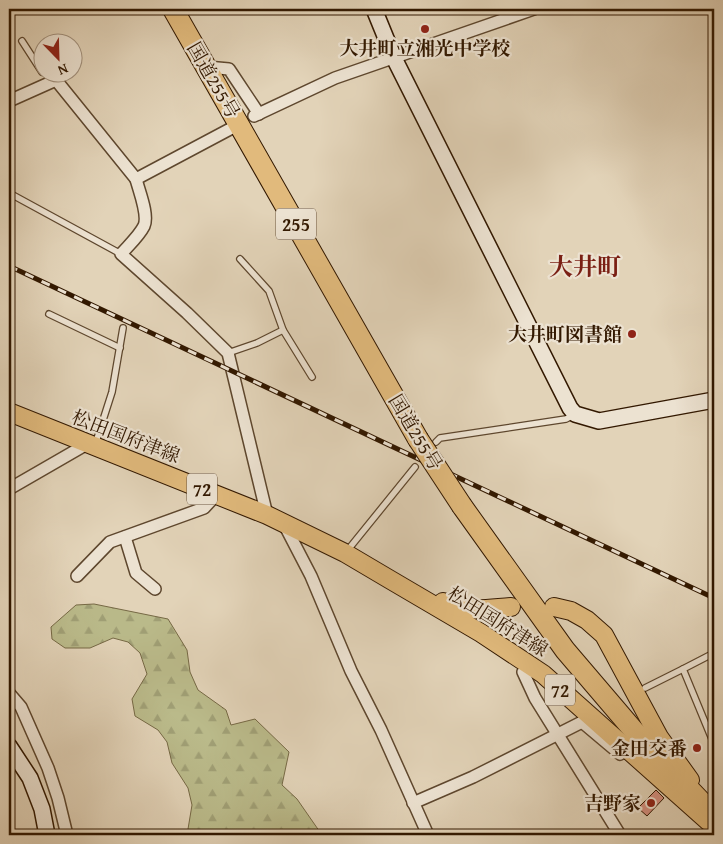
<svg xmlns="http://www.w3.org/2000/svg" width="723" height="844" viewBox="0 0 723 844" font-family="'Gentium Book Plus','Noto Serif JP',serif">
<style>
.forest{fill:url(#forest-firs);stroke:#766945}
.building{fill:#d69081;stroke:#321800}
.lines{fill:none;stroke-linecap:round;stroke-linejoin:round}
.lane-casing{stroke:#5e472e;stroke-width:8}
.street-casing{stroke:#5e472e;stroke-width:14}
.secondary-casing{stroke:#321800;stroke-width:18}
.primary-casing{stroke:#321800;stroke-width:20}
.highway-casing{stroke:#321800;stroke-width:22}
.lane{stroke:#ece2d1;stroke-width:5.5}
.street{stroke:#ece2d1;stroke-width:11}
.secondary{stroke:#ece2d1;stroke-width:15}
.primary{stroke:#e1ba7c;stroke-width:18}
.highway{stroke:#e1ba7c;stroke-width:20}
.rail-casing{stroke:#321800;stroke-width:5}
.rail{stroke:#ece2d1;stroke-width:3;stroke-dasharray:9;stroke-linecap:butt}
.highway-bridge-casing{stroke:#321800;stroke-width:22;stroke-linecap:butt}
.highway-bridge{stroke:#e1ba7c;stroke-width:20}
.poi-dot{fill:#8f2418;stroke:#ece2d1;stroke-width:2}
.labels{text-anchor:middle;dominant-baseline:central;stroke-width:4.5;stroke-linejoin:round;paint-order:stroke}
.shield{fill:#ece2d1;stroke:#6a553f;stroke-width:1}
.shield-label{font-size:18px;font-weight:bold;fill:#321800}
.poi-label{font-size:19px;font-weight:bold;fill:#321800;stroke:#ece2d1;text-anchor:end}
.street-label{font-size:19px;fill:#321800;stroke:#ece2d1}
.district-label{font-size:24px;font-weight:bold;fill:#7a1f14;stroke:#ece2d1}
</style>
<defs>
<pattern id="forest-firs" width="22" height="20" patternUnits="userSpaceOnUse" patternTransform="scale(1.25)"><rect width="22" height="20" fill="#baba8a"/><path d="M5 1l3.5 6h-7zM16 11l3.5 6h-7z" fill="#a09f75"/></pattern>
</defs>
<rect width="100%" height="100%" fill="#e2d3b8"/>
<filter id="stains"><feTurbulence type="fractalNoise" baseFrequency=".004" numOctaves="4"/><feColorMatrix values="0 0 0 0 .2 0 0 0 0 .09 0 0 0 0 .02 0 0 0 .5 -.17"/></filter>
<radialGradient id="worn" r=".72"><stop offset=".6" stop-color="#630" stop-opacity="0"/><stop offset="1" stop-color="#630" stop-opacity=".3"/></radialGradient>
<polygon class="forest" points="94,604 168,619 187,650 190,672 198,690 226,710 231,725 255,719 289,752 282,785 297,799 322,835 193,835 188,829 192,805 188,788 172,763 167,742 158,730 135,716 132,699 147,674 140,653 128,642 113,638 90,648 65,648 52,639 51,627 76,605"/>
<polygon class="building" points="656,790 664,798 647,816 638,808"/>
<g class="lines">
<g class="lane-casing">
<g id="lane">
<polyline points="22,41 42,72"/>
<polyline points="9,193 121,254"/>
<polyline points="240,259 269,291 283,330 312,377"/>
<polyline points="49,314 120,348"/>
<polyline points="228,353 257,343 283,330"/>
<polyline points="436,442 440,438 566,419 574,415"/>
<polyline points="95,445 112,392 123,328"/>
<polyline points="347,551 415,467"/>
<polyline points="714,653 683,669 714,744"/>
<polyline points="645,688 683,669"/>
</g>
</g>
<g class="street-casing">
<g id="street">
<polyline points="207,67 229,69 259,114"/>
<polyline points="9,101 56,80 136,179 232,128"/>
<polyline points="254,116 335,78 534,9"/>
<path d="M136 179C139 191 149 215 144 226 139 236 129 245 121 254L187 313 228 353 267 515"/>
<polyline points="9,489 87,444"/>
<polyline points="284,524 311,576 351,671 381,730 428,835"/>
<polyline points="125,537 136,573 155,589"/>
<polyline points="77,576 110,542 204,508 216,495"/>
<polyline points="523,672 535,698 620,835"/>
<polyline points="9,693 21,707 48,768 58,798 67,835"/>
<polyline points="582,722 620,754 627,749"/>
<polyline points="413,803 473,777 586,720"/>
</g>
</g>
<g class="secondary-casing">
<g id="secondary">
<polyline points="374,9 394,58 570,408 575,414 599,421 714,400"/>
<polyline points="9,746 30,778 42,809 47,835"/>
</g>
</g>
<g class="primary-casing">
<g id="primary">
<polyline points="9,412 267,515 345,553 389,579 481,633 543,674 708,821 714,823"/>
<path d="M443 602C468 613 484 609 511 607"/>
<polyline points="554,607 571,611 587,620 604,635 659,737 690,780"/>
</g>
</g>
<g class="highway-casing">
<g id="highway">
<polyline points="173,9 418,439"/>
<polyline points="462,506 565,650 635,732 714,815"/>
</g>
</g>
<use href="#lane" class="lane"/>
<use href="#street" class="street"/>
<use href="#secondary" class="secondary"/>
<use href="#primary" class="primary"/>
<use href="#highway" class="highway"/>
<g class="rail-casing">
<polyline id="rail" points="9,266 714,598"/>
</g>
<use href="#rail" class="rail"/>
<g class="highway-bridge-casing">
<polyline id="highway-bridge" points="418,439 462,506"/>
</g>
<use href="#highway-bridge" class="highway-bridge"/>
</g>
<g class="poi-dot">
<circle cx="425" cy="29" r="5"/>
<circle cx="632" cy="334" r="5"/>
<circle cx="697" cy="748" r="5"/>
<circle cx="651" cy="803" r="5"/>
</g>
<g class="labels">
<g class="shield">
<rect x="276" y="208.5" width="40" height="31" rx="4"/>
<rect x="187" y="473.5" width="30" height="31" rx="4"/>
<rect x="545" y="674.5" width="30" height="31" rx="4"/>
</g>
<g class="shield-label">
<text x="296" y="224">255</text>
<text x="202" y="489">72</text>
<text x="560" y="690">72</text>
</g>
<g class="poi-label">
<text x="425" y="48" text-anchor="middle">大井町立湘光中学校</text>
<text x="622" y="334">大井町図書館</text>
<text x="687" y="748">金田交番</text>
<text x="641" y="803">吉野家</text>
</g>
<g class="street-label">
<text transform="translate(214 80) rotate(60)">国道255号</text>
<text transform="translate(416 432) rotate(59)">国道255号</text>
<text transform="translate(126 436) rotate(21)">松田国府津線</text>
<text transform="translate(498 621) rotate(32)">松田国府津線</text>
</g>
<g class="district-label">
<text x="585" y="266">大井町</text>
</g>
</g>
<rect width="723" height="844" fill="none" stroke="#e2d3b8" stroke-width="30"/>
<rect x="10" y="10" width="703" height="824" fill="none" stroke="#321800" stroke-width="2.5"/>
<rect x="15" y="15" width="693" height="814" fill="none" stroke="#321800"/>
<g transform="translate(58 58) rotate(157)"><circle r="24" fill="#ece2d1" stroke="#a2917d"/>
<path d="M0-4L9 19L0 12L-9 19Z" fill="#8f2418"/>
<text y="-8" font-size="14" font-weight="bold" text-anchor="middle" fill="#321800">N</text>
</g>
<rect width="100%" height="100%" filter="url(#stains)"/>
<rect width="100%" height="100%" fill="url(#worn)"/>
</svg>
